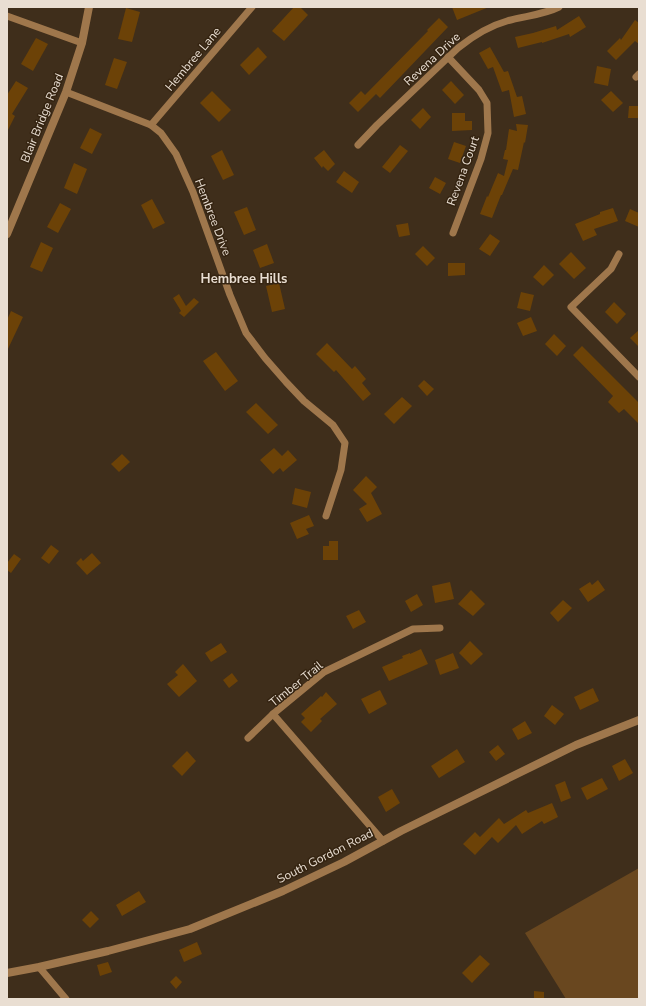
<svg xmlns="http://www.w3.org/2000/svg" width="646" height="1006" viewBox="0 0 646 1006" font-family="'Nunito Sans',sans-serif">
<style>
.green{fill:#69471f}
.building{fill:#6c4207}
.lines{fill:none;stroke-linecap:round;stroke-linejoin:round}
.minor{stroke:#9f774c;stroke-width:7}
.tertiary{stroke:#9f774c;stroke-width:8}
.labels{text-anchor:middle;dominant-baseline:central;stroke-width:3;stroke-linejoin:round;paint-order:stroke}
.street-label{font-size:12px;fill:#e9ded2;stroke:#352411}
.neighbourhood-label{font-size:13px;font-weight:bold;fill:#e9ded2;stroke:#352411}
</style>
<rect width="100%" height="100%" fill="#3f2e1b"/>
<polygon class="green" points="639,868 639,999 566,999 525,933"/>
<g class="building">
<polygon points="294,7 300,7 308,15 284,41 272,31"/>
<polygon points="452,7 489,7 457,20"/>
<polygon points="126,8 140,12 132,42 118,39"/>
<polygon points="579,16 586,27 570,37 569,34 542,43 542,42 518,48 515,37 533,33 556,26 557,30"/>
<polygon points="439,18 448,27 380,98 376,94 358,112 349,103 361,91 365,95 428,31 427,30"/>
<polygon points="635,20 639,23 639,44 635,41 616,60 607,51 620,38 621,40"/>
<polygon points="36,38 48,44 33,71 21,64"/>
<polygon points="258,47 267,57 249,75 240,65"/>
<polygon points="490,47 504,72 508,71 517,97 522,96 526,114 514,117 509,90 502,92 493,67 488,69 479,53"/>
<polygon points="114,58 127,62 117,89 105,85"/>
<polygon points="597,66 611,69 608,86 594,83"/>
<polygon points="16,81 28,88 12,114 15,116 7,132 7,95"/>
<polygon points="451,81 464,95 455,104 442,90"/>
<polygon points="212,91 231,110 219,122 200,103"/>
<polygon points="611,91 623,103 613,112 601,100"/>
<polygon points="629,106 639,106 639,118 628,118"/>
<polygon points="423,108 431,117 420,129 411,120"/>
<polygon points="452,113 465,113 465,121 472,121 472,130 452,131"/>
<polygon points="516,124 528,125 525,143 524,142 518,170 513,169 502,195 501,195 492,218 480,214 487,196 488,197 498,173 504,176 508,160 503,159 505,150 506,150 509,129 517,131"/>
<polygon points="90,128 102,134 92,154 80,148"/>
<polygon points="454,142 466,146 460,163 448,159"/>
<polygon points="400,145 408,151 390,173 382,167"/>
<polygon points="222,150 234,175 223,180 211,156"/>
<polygon points="324,150 335,164 328,171 323,166 322,168 314,158"/>
<polygon points="74,163 87,169 77,194 64,188"/>
<polygon points="344,171 359,182 352,193 336,182"/>
<polygon points="435,177 446,183 440,194 429,188"/>
<polygon points="152,199 165,223 153,229 141,205"/>
<polygon points="60,203 71,209 58,233 47,227"/>
<polygon points="247,207 256,230 244,235 234,212"/>
<polygon points="613,208 618,221 594,229 597,235 583,241 575,224 600,214 600,212"/>
<polygon points="630,209 639,213 639,227 625,221"/>
<polygon points="408,223 410,235 399,237 396,225"/>
<polygon points="490,234 500,241 490,256 479,249"/>
<polygon points="41,242 53,248 42,272 30,267"/>
<polygon points="267,244 274,263 260,268 253,250"/>
<polygon points="423,246 435,258 427,266 415,254"/>
<polygon points="571,252 586,268 574,279 559,264"/>
<polygon points="448,263 465,263 465,275 448,276"/>
<polygon points="544,265 554,275 543,286 533,277"/>
<polygon points="279,283 285,309 272,312 266,286"/>
<polygon points="521,292 534,295 530,311 517,308"/>
<polygon points="179,294 186,306 194,298 199,302 184,317 179,313 181,311 173,298"/>
<polygon points="614,302 626,314 617,324 605,312"/>
<polygon points="11,311 23,317 7,351 7,320"/>
<polygon points="531,317 537,331 523,336 517,323"/>
<polygon points="639,330 639,347 630,338"/>
<polygon points="554,334 566,346 557,356 545,344"/>
<polygon points="327,343 352,369 355,366 366,379 362,383 371,394 363,401 336,370 334,372 316,354"/>
<polygon points="582,346 639,403 639,424 624,409 619,413 608,402 613,396 573,355"/>
<polygon points="216,352 238,381 225,391 203,361"/>
<polygon points="424,380 434,389 427,396 418,386"/>
<polygon points="402,397 412,406 394,424 384,414"/>
<polygon points="256,403 278,425 268,434 246,412"/>
<polygon points="274,448 282,456 288,450 297,460 283,472 280,468 273,474 260,460"/>
<polygon points="122,454 130,462 119,472 111,464"/>
<polygon points="366,476 377,487 371,493 382,514 367,522 359,509 367,504 353,490"/>
<polygon points="295,488 311,492 307,508 292,504"/>
<polygon points="309,515 314,526 306,529 309,534 297,539 290,523"/>
<polygon points="329,541 338,541 338,560 323,560 323,546 329,546"/>
<polygon points="51,545 59,551 49,564 41,558"/>
<polygon points="92,553 101,563 87,575 76,563 81,558 83,561"/>
<polygon points="14,554 21,559 11,573 7,570 7,563"/>
<polygon points="598,580 605,590 588,602 579,589 590,582 592,585"/>
<polygon points="450,582 454,599 435,603 432,586"/>
<polygon points="471,590 485,604 473,616 458,604"/>
<polygon points="417,594 423,605 411,612 405,601"/>
<polygon points="563,600 572,608 558,622 550,613"/>
<polygon points="359,610 366,622 353,629 346,616"/>
<polygon points="470,641 483,654 471,665 459,653"/>
<polygon points="221,643 227,652 211,662 205,653"/>
<polygon points="421,649 428,664 389,681 382,667 403,658 402,656 410,653 410,654"/>
<polygon points="453,653 459,668 440,675 435,660"/>
<polygon points="183,664 197,681 179,697 167,684 178,675 175,672"/>
<polygon points="232,673 238,681 229,688 223,680"/>
<polygon points="593,688 599,701 580,710 574,697"/>
<polygon points="380,690 387,704 369,714 361,699"/>
<polygon points="326,692 337,704 320,719 322,721 311,732 301,722 305,718 301,714 321,696 322,697"/>
<polygon points="552,705 564,714 555,725 544,716"/>
<polygon points="525,721 532,733 518,740 512,729"/>
<polygon points="498,745 505,754 496,761 489,752"/>
<polygon points="457,749 465,762 439,778 431,766"/>
<polygon points="187,751 196,761 182,776 172,766"/>
<polygon points="625,759 633,773 619,781 612,766"/>
<polygon points="602,778 608,789 587,800 581,788"/>
<polygon points="565,781 571,798 561,802 555,785"/>
<polygon points="392,789 400,803 386,812 378,797"/>
<polygon points="552,803 558,817 544,824 542,821 522,834 516,825 498,843 492,837 475,855 463,844 475,832 480,837 499,818 504,824 526,810 528,813"/>
<polygon points="139,891 146,902 122,916 116,905"/>
<polygon points="91,911 99,919 90,928 82,920"/>
<polygon points="197,942 202,954 184,962 179,950"/>
<polygon points="480,955 490,964 472,983 462,973"/>
<polygon points="108,962 112,972 100,976 97,965"/>
<polygon points="176,976 182,982 176,989 170,982"/>
<polygon points="534,991 544,992 544,999 534,999"/>
</g>
<g class="lines">
<g class="minor">
<polyline points="7,16 82,43"/>
<polyline points="448,57 479,90 487,103 488,133 481,159 453,233"/>
<polyline points="636,77 639,74"/>
<polyline points="66,92 151,125 161,133 176,154 193,192 230,295 246,333 265,358 286,382 304,401 333,425 345,443 341,470 326,516"/>
<polyline points="151,125 252,7"/>
<path d="M358 145 377 125 458 48C473 36 489 26 507 21 524 16 543 15 559 7"/>
<polyline points="619,254 611,269 571,307 639,377"/>
<polyline points="273,714 383,841"/>
<polyline points="248,738 273,714 324,672 413,629 440,628"/>
<polyline points="39,967 66,999"/>
</g>
<g class="tertiary">
<polyline points="7,234 66,92 82,43 89,7"/>
<polyline points="7,973 39,967 108,951 190,929 283,891 344,862 401,831 576,745 639,720"/>
</g>
</g>
<g class="labels">
<g class="street-label">
<text transform="translate(193 59) rotate(-50)">Hembree Lane</text>
<text transform="translate(432 59) rotate(-43)">Revena Drive</text>
<text transform="translate(42 118) rotate(-68)">Blair Bridge Road</text>
<text transform="translate(463 171) rotate(-70)">Revena Court</text>
<text transform="translate(213 217) rotate(69)">Hembree Drive</text>
<text transform="translate(296 684) rotate(-39)">Timber Trail</text>
<text transform="translate(325 856) rotate(-27)">South Gordon Road</text>
</g>
<g class="neighbourhood-label">
<text x="244" y="279">Hembree Hills</text>
</g>
</g>
<rect width="646" height="1006" fill="none" stroke="#e9ded2" stroke-width="16"/>
</svg>
